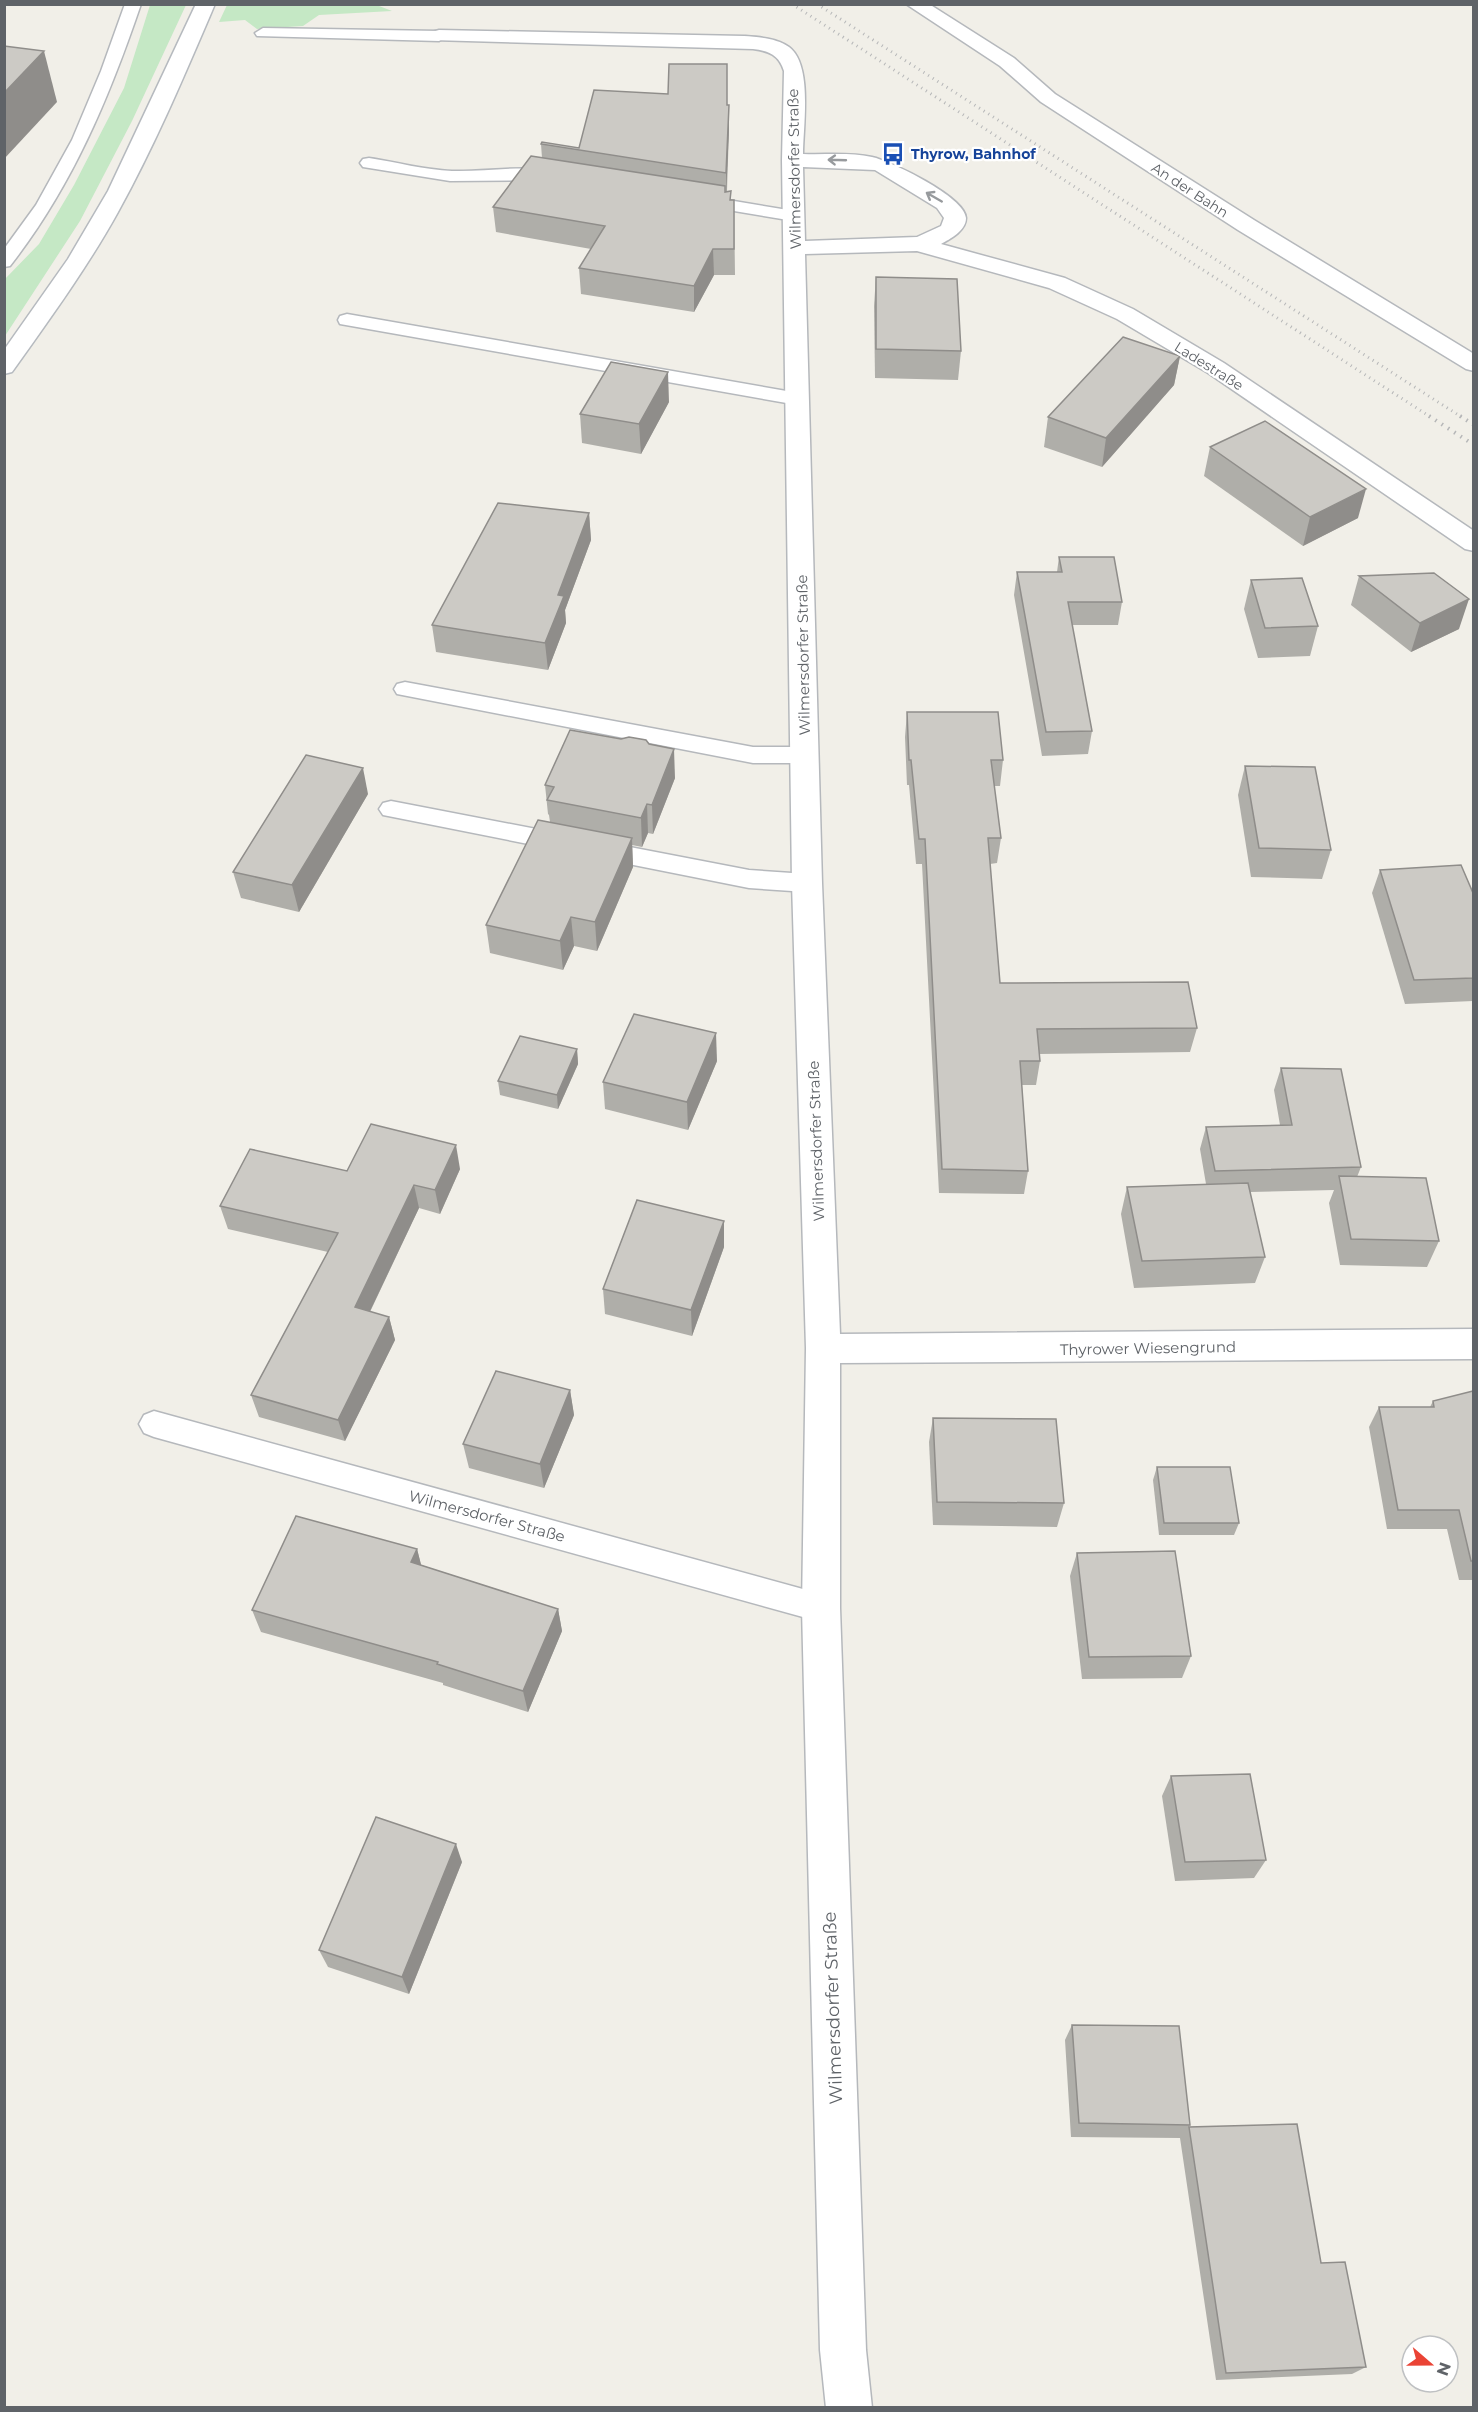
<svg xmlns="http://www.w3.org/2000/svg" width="1478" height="2412" viewBox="0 0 1478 2412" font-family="Montserrat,sans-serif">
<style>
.green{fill:#c5e8c5}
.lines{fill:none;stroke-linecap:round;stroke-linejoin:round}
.service-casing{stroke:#b5b8bc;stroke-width:3}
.minor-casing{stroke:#b5b8bc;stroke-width:3}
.secondary-casing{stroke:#b6babf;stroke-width:3}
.service{fill:#fff;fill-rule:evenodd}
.minor{fill:#fff;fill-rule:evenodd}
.secondary{fill:#fff;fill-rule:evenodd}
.rail-far1{stroke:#b6b7b8;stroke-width:3;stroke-dasharray:1 4.5;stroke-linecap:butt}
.rail{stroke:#b6b7b8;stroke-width:4;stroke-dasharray:1.5 6;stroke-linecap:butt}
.wall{fill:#afaea9}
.shaded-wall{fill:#8f8d8a}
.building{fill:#cccac5;stroke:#8f8d8a;stroke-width:1.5}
.oneway{stroke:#979a9d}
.labels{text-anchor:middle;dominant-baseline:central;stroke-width:4.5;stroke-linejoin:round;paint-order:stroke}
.far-transit-label{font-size:14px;font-weight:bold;fill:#164399;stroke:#fff;text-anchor:start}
.far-street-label{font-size:14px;fill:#5f6368;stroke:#fff}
.street-label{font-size:15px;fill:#5f6368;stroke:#fff}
.near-street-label{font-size:18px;fill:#5f6368;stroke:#fff}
</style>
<rect width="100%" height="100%" fill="#f1efe8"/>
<g class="green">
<polygon points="374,4 392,11 319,15 303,26 257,29 245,20 219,22 227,5"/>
<polygon points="150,5 186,5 132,121 80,221 5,336 5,279 39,244 74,185 124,88"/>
</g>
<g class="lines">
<g class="service-casing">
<g id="service">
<path d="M125 4H141C109 98 72 187 10 266L4 267V249L36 205 72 140 101 71Z"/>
<polygon points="263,28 439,31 447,36 439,41 257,36 255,33"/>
<path d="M369 158C396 162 425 170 452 171 487 172 525 164 559 172L562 176 559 180 450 181 363 167 360 163 363 159Z"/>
<polygon points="698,195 800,212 803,216 800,220 794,221 692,204 689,200 692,196"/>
<polygon points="347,314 798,393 805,395 808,399 805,403 798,405 340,324 338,320 340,316"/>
<polygon points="405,682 753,747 804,747 812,750 815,755 812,760 804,763 753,763 397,694 394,689 397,684"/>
<polygon points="391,801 749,870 807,874 815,877 819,883 815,889 807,892 749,888 383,815 379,809 383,803"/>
<polygon points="154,1411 821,1594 832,1598 836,1608 832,1618 821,1622 154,1437 144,1433 139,1424 144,1415"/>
</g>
</g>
<g class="minor-casing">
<g id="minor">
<polygon points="906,4 929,4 1014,58 1055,94 1254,220 1474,354 1474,371 1466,369 1238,230 1041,102 1000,66"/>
<path d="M439 30 744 36C758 37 777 38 789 47 813 65 803 126 803 154 825 155 850 152 872 157 891 161 965 197 966 218 966 231 950 239 941 244L1065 278 1133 309 1224 363 1474 531V551L1465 549 1208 373 1117 319 1049 288 917 251 805 254 822 883 840 1334 1474 1329V1359L840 1363V1608L866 2350 872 2408H826L820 2350 802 1608 806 1348 792 883 782 160 784 71C779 55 769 51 753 49L432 40 429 36 432 32ZM803 167 875 170 937 208 944 218 941 226 917 237 805 241Z"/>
</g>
</g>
<g class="secondary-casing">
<path id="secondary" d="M196 4H215C185 74 155 145 118 212 87 268 49 320 12 372L4 374V350L68 259 108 191Z"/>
</g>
<use href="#service" class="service"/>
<use href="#minor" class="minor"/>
<use href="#secondary" class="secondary"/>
<g class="rail-far1">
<polyline points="792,4 1432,418"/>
<polyline points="817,4 1463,418"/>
</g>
<g class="rail">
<polyline points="1429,416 1474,445"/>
<polyline points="1460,416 1474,425"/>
</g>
</g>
<g class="wall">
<polygon points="727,105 729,129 727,191 731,200 734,200 735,275 714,275 694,312 581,294 579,268 591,249 496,232 493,207 542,158 541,144 579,148"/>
<polygon points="876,277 961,351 958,380 875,378 874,306"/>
<polygon points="1180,356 1174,385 1102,467 1044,447 1048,417"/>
<polygon points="669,402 641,454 582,443 580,414"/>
<polygon points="1210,447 1358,518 1303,546 1204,476"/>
<polygon points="589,513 591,540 565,610 566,623 548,670 436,652 432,625"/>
<polygon points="1059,557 1122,602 1118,625 1072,625 1092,731 1088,754 1042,756 1014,595 1017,572 1057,572"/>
<polygon points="1359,576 1459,629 1411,652 1351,605"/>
<polygon points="1251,580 1318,626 1310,656 1258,658 1244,609"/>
<polygon points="907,712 1003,760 1000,786 994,786 1001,838 997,863 990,864 1000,983 1197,1028 1190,1052 1039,1054 1040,1061 1036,1085 1022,1085 1028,1171 1024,1194 939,1193 922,864 916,864 909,785 907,785 905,737"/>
<polygon points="1245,766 1331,850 1322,879 1251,877 1238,795"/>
<polygon points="675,778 653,834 648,833 642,847 632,845 633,867 597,951 574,946 563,970 490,953 486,925 550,822 549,815 548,814 545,785"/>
<polygon points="368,794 299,912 241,898 233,872"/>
<polygon points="1380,870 1473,893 1473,1001 1405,1004 1372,893"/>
<polygon points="577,1049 578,1064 558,1109 500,1095 498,1081"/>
<polygon points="717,1061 688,1130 605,1109 603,1082"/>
<polygon points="1281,1068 1361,1167 1357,1177 1439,1241 1427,1267 1340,1265 1329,1203 1334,1190 1250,1192 1265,1257 1255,1283 1134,1288 1121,1214 1127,1187 1206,1184 1200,1149 1206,1127 1280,1125 1274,1090"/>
<polygon points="460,1169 440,1214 419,1208 370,1312 389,1317 395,1340 345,1441 259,1417 251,1395 328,1252 228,1229 220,1206 347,1171"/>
<polygon points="724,1221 724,1247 692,1336 605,1314 603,1289"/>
<polygon points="570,1390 574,1415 544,1488 469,1468 463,1444"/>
<polygon points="1473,1395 1473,1580 1459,1580 1447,1529 1387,1529 1369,1427 1379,1407 1430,1407 1433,1401"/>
<polygon points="933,1418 1064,1503 1057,1527 933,1525 929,1442"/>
<polygon points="1157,1467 1239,1523 1234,1535 1159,1535 1153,1480"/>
<polygon points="417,1549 421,1565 558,1609 562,1631 528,1712 443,1685 443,1683 261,1632 252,1610"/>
<polygon points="1077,1553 1191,1656 1182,1678 1082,1679 1070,1576"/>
<polygon points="1171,1776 1266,1860 1254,1878 1175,1881 1162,1796"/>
<polygon points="462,1862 409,1994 328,1967 319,1950"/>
<polygon points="1072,2025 1190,2125 1189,2127 1321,2263 1366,2367 1352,2374 1216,2380 1180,2138 1071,2137 1065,2040"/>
</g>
<g class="shaded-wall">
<polygon points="44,51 57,102 4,159 4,93"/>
<polygon points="729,105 729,129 726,197 726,173"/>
<polygon points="713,249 714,275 694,312 694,286"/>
<polygon points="1180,356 1174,385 1102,467 1106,438"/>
<polygon points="668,372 669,402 641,454 639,424"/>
<polygon points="1366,489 1358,518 1303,546 1310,517"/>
<polygon points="589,513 591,540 565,610 566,623 548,670 545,643 558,595"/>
<polygon points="1469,599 1459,629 1411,652 1420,623"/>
<polygon points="674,749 675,778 653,834 652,805"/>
<polygon points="363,768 368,794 299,912 292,885"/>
<polygon points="647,804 648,833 642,847 641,818"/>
<polygon points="632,838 633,867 597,951 595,922"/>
<polygon points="571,917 574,946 563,970 560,941"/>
<polygon points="716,1033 717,1061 688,1130 687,1102"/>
<polygon points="577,1049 578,1064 558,1109 557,1095"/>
<polygon points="456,1145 460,1169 440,1214 435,1190"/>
<polygon points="414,1185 419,1208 361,1330 355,1307"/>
<polygon points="724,1221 724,1247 692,1336 691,1310"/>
<polygon points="389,1317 395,1340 345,1441 338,1420"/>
<polygon points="570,1390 574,1415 544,1488 540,1464"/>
<polygon points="417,1549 423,1572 411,1562"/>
<polygon points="558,1609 562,1631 528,1712 523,1691"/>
<polygon points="456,1844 462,1862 409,1994 402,1977"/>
</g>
<g class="building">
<polygon points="4,46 44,51 4,93"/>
<polygon points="669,64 727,64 727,105 729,105 726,173 541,144 542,142 579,148 594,90 668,94"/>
<polygon points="531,156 725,186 725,192 731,191 730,200 734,200 734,249 713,249 694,286 579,268 605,226 493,207"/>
<polygon points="876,277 957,279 961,351 876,349"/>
<polygon points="1123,337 1180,356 1106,438 1048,417"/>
<polygon points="611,362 668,372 639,424 580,414"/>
<polygon points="1265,421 1366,489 1310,517 1210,447"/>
<polygon points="498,503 589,513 558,595 564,596 545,643 432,625"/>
<polygon points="1059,557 1114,557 1122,602 1068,602 1092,731 1046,732 1017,572 1062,572"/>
<polygon points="1434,573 1469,599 1420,623 1359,576"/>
<polygon points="1302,578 1318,626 1265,628 1251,580"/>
<polygon points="907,712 998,712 1003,760 991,760 1001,838 988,838 1000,983 1188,982 1197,1028 1037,1029 1040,1061 1020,1061 1028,1171 942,1169 925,839 919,839 911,760 909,760"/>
<polygon points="570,730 621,739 629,737 646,740 649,744 674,749 652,805 647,804 641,818 547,800 554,787 545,785"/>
<polygon points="306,755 363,768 292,885 233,872"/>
<polygon points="1245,766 1315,767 1331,850 1259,848"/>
<polygon points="538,820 632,838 595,922 571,917 560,941 486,925"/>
<polygon points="1461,865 1473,893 1473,978 1414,980 1380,870"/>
<polygon points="634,1014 716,1033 687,1102 603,1082"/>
<polygon points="520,1036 577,1049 557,1095 498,1081"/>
<polygon points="1281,1068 1341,1069 1361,1167 1215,1171 1206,1127 1292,1125"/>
<polygon points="371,1124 456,1145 435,1190 414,1185 355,1307 389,1317 338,1420 251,1395 338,1233 220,1206 250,1149 347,1171"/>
<polygon points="1339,1176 1426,1178 1439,1241 1351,1239"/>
<polygon points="1248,1183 1265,1257 1142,1261 1127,1187"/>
<polygon points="637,1200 724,1221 691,1310 603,1289"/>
<polygon points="496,1371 570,1390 540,1464 463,1444"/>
<polygon points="1473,1391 1473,1561 1471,1561 1459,1510 1398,1510 1379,1407 1434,1407 1433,1401"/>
<polygon points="933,1418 1056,1419 1064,1503 937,1502"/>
<polygon points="1157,1467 1230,1467 1239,1523 1164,1523"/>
<polygon points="296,1516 417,1549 411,1562 558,1609 523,1691 437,1664 438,1662 252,1610"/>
<polygon points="1175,1551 1191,1656 1089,1657 1077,1553"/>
<polygon points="1250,1774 1266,1860 1185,1862 1171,1776"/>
<polygon points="376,1817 456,1844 402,1977 319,1950"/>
<polygon points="1072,2025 1179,2026 1190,2125 1079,2123"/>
<polygon points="1297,2124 1321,2263 1345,2262 1366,2367 1226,2373 1189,2127"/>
</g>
<defs><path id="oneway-shaft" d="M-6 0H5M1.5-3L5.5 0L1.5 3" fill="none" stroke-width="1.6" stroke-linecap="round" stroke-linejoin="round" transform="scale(1.5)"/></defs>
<g class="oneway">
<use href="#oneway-shaft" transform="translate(837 160) rotate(-178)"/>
<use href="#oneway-shaft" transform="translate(934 197) rotate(-150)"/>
</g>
<defs>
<g id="bus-bare" transform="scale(1.8)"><path d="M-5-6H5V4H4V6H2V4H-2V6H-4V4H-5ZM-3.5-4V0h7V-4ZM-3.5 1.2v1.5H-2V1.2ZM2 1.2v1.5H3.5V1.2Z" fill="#1a4fb4" stroke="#fff" stroke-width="2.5" paint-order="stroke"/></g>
</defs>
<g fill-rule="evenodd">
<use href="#bus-bare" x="893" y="154"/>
</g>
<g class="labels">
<g class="far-transit-label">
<text x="911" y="154">Thyrow, Bahnhof</text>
</g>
<g class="far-street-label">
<text transform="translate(1190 190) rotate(33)">An der Bahn</text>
<text transform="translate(1209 366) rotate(32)">Ladestraße</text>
</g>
<g class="street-label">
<text transform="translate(794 169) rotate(-91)">Wilmersdorfer Straße</text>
<text transform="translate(803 655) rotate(-91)">Wilmersdorfer Straße</text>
<text transform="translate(816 1141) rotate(-92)">Wilmersdorfer Straße</text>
<text transform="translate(1148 1348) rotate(-1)">Thyrower Wiesengrund</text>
<text transform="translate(487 1516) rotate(15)">Wilmersdorfer Straße</text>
</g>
<g class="near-street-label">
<text transform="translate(833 2008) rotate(-92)">Wilmersdorfer Straße</text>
</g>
</g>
<rect width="1478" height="2412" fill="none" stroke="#5f6368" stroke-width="12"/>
<g transform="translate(1430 2364) rotate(110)"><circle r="28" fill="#ffffff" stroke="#bfc1c3" stroke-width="1.5"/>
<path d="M0-4.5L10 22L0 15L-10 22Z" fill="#ea4335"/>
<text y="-9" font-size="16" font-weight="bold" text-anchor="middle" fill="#5f6368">N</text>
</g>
</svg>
